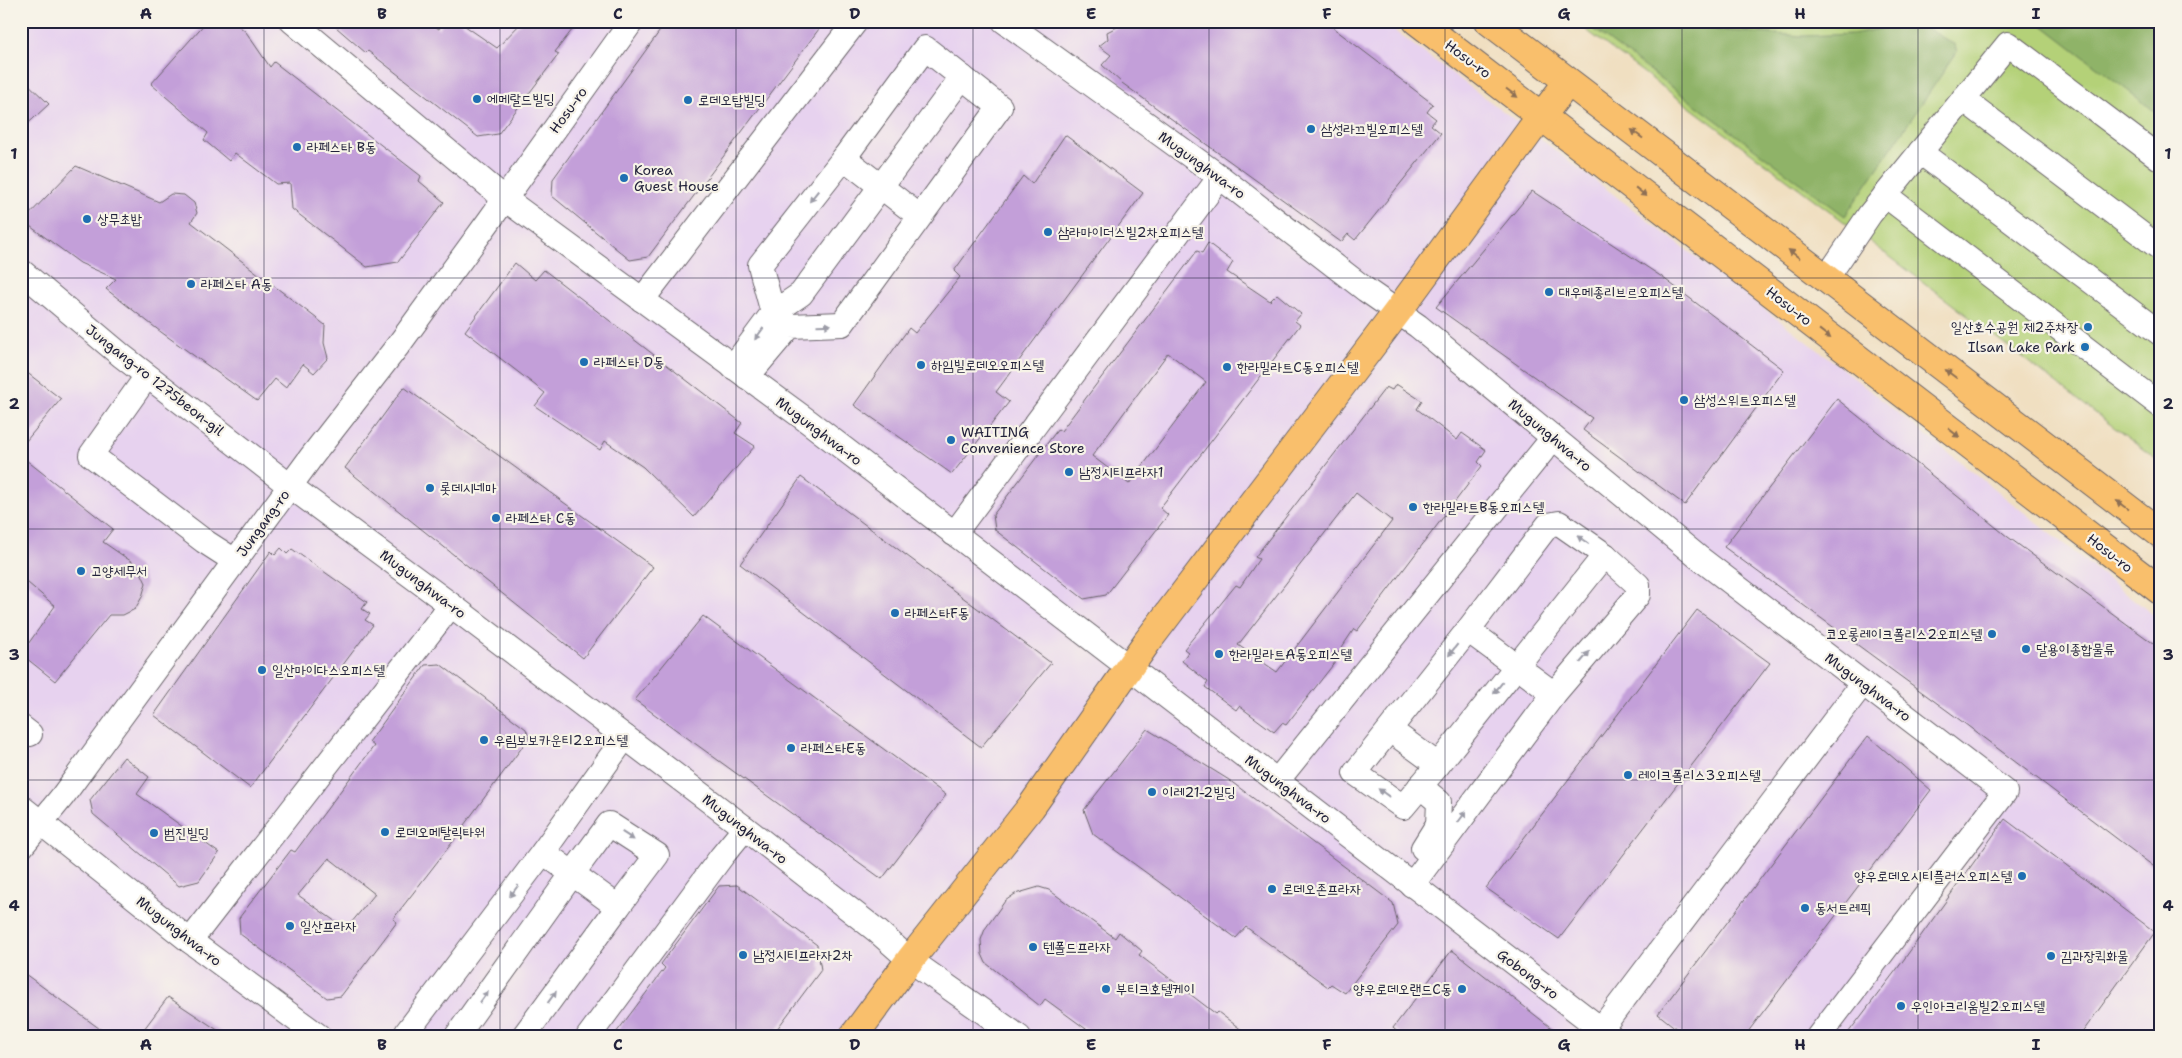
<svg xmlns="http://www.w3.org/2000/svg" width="2182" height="1058" viewBox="0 0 2182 1058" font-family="'Shantell Sans','Poor Story',sans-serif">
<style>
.built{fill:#e7d2ef}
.green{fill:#b4d178;stroke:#6b7a5a}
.forest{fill:#8fb368;stroke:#586a52}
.building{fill:#c39fd9;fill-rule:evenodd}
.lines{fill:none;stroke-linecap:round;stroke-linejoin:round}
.minor-casing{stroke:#6a646a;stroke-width:26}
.major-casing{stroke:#6a646a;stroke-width:30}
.minor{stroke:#fff;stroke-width:24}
.major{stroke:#f9bf6c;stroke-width:28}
.oneway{fill:#8e7054}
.oneway2{fill:#9c9ca7}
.grid{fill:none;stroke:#22223b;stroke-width:1;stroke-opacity:0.55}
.poi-dot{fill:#1f6fb2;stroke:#f7f3e8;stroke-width:2}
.labels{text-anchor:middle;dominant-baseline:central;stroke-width:4.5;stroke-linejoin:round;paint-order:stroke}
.street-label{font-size:14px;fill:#22223b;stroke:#f7f3e8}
.poi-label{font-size:14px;fill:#22223b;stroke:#f7f3e8;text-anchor:start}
.neatline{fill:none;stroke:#22223b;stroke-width:2}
.grid-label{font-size:16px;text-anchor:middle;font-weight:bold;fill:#22223b}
</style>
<rect width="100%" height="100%" fill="#f7f3e8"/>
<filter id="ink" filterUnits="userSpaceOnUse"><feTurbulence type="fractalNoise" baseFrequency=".02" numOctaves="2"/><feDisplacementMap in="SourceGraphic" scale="10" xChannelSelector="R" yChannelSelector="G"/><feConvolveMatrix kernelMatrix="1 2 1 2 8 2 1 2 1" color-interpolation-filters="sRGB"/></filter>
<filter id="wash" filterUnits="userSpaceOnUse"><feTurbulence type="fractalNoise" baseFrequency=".0096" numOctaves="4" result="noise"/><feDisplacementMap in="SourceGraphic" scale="20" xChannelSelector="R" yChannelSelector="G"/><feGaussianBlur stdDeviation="1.12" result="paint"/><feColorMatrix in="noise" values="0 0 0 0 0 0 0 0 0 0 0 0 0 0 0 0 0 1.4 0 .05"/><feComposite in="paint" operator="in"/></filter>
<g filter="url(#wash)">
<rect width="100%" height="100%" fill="#f0dfc1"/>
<polygon class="built" points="21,21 1381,21 1530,131 1830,359 2161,621 2161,1037 21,1037"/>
<polygon class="green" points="1574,21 2161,21 2161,463 1839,218"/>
<g class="forest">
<polygon points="1583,21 1695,21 1716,30 1803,36 1853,34 1910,23 1927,28 1955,45 1957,52 1845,216"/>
<polygon points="2037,21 2161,21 2161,116"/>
</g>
<g id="blocks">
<g class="building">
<polygon points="207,21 233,21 246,32 270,67 274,62 421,176 419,181 444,202 398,262 367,267 292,209 290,183 276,184 235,153 229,161 204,140 208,133 151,84"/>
<polygon points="329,21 426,21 439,29 444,21 458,21 497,48 523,21 579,21 555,52 559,54 498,134 478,137 368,51 366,53"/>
<polygon points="667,21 825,21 648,257 630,260 552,196 553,179"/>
<polygon points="1116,21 1324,21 1433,104 1427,112 1436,119 1431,125 1441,133 1355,240 1348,234 1341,242 1122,83 1102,65 1111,55 1099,46 1108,39 1107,32 1117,27"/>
<polygon points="21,77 49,104 21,130"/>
<polygon points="1065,135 1143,193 996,392 1009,402 952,474 854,405 909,328 915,333 960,277 954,271 1023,176 1032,184"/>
<polygon points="76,166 159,202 171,194 184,195 194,203 197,213 191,222 325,325 324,343 328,358 314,373 303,364 286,388 275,379 257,401 161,332 106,289 116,279 80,263 23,221"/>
<polygon points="1532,191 1662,277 1784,370 1685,505 1583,430 1592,418 1436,307"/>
<path d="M1208 243 1233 262 1227 272 1270 301 1277 294 1301 314 1295 321 1300 325 1160 508 1168 515 1106 595 1084 599 995 530 993 515 1058 429 1061 431 1197 251 1202 253ZM1168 353 1206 382 1129 484 1092 456Z"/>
<polygon points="515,263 535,280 544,270 742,423 735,433 755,446 694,517 643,467 605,441 600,450 535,406 545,393 465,331"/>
<polygon points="21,368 61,399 21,447"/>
<path d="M1396 384 1422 401 1417 409 1457 440 1462 433 1486 450 1478 462 1482 466 1357 631 1354 629 1334 659 1336 661 1286 725 1282 723 1274 732 1239 706 1236 710 1205 687 1208 682 1182 661 1188 652 1184 649 1236 585 1240 587 1259 559 1255 557 1386 387 1392 390ZM1356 493 1392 521 1277 672 1238 645Z"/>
<polygon points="404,387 653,567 583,658 345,468"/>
<polygon points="1837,399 2008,537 2161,649 2161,872 1960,720 1724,547"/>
<polygon points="21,456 113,529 103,542 138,566 146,583 142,597 135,609 123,615 109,615 55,681 21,654 55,606 21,577"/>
<polygon points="801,477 1051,663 981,747 740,564"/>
<polygon points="281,548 287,554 292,549 367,602 362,609 370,614 365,620 373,625 250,788 154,715 271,551 275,555"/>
<polygon points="1697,610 1770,663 1559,939 1486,888"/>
<polygon points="703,616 946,795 882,879 635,700"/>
<path d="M440 664 526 729 529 738 464 825 465 826 393 919 397 922 341 996 327 998 240 934 239 918 291 850 295 852 374 746 369 742 425 665ZM329 858 375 894 346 929 298 895Z"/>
<polygon points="1147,729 1229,780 1393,903 1398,925 1345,993 1331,984 1328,987 1246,927 1236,938 1093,834 1084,810"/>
<polygon points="1868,736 1931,790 1744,1037 1687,1037 1658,1014"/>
<polygon points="124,757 149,777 137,794 219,853 199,881 179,886 93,814 90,800"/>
<polygon points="2005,819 2155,932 2079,1037 1845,1037 1897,969"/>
<polygon points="737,885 817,945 821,970 771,1037 613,1037 665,968 661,964 719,886"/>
<polygon points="1039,887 1049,890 1115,938 1119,932 1142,951 1139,955 1216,1014 1218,1012 1251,1037 1097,1037 1045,999 1040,1006 986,963 982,954 981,940 985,929 1005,901 1015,894"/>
<polygon points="1452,950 1563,1037 1403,1037 1393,1028"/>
<polygon points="21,971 111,1037 21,1037"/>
<polygon points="168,997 228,1037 138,1037"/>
</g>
</g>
</g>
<g filter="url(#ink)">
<use href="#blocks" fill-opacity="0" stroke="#6a646a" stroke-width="1"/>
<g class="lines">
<g class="minor-casing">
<g id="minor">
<polyline points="292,21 505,199 809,422 1611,1037"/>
<polyline points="1004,21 1220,177 1366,290 1418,326 1698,557 2005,792 1818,1037"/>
<polyline points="1963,99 2161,249"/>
<polyline points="1920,152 2161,334"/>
<polyline points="844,158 919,216"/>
<polyline points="1885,195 2161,406"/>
<polyline points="21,271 122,356 290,486 451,605 745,828 876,930 910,960 1019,1037"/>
<polyline points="1826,279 1870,214 2008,44 2161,159"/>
<polyline points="642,300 856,21"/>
<polyline points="773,313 801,294 962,77"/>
<polyline points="733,367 773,313 760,265 844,158 925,48 1000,107 842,324 790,326 747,377"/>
<polyline points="147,376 91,455 204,541 235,561"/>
<polyline points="954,534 1220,177"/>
<polyline points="1468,630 1554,694"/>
<polyline points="21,727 30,734"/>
<polyline points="1390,730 1438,765 1403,807 1355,773 1468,630 1548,525 1559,523 1605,555 1638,585 1638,595 1554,694 1412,885"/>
<polyline points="1438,765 1605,555"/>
<polyline points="1277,781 1553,438"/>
<polyline points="1420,786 1439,802 1438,824 1423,848"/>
<polyline points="21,807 190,941 320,1037"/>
<polyline points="21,847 62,797 312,456 400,343 489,221 632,21"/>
<polyline points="190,941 451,605"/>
<polyline points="1601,1029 1863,683"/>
<polyline points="413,1037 407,1032 543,852 625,737"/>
<polyline points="456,1037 573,873 609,824 657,855 618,907 543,852"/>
<polyline points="523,1037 618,907"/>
<polyline points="588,1037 722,856 745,828"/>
</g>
</g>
<g class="major-casing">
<g id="major">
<polyline points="1417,21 2161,591"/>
<polyline points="1489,21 2161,534"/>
<polyline points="853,1037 910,960 1031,807 1147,642 1398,311 1530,131 1568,82"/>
</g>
</g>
<use href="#minor" class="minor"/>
<use href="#major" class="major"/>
</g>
<defs><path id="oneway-solid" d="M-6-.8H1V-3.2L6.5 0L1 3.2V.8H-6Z" transform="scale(1.25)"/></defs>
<g class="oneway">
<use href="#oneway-solid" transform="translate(1512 93) rotate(37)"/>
<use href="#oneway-solid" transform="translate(1637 134) rotate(-143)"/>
<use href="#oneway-solid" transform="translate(1641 192) rotate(38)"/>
<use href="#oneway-solid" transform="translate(1794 254) rotate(-143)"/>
<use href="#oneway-solid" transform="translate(1825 334) rotate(38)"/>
<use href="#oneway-solid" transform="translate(1951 374) rotate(-143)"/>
<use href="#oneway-solid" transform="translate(1954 433) rotate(38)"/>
<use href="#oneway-solid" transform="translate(2122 505) rotate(-143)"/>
</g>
<g class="oneway2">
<use href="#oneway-solid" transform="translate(814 196) rotate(128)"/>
<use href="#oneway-solid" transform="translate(824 325) rotate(-2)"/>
<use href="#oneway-solid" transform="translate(759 334) rotate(126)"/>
<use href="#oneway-solid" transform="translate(1583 540) rotate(-145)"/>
<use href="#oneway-solid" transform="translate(1453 650) rotate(128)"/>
<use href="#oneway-solid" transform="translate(1585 657) rotate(-50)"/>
<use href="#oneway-solid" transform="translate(1498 688) rotate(128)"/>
<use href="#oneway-solid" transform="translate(1384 793) rotate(-144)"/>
<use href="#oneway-solid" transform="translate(1462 817) rotate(-53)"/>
<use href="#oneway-solid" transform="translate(628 836) rotate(33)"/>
<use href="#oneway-solid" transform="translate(514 891) rotate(127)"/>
<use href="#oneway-solid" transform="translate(484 997) rotate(-54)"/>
<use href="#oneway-solid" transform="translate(552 997) rotate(-54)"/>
</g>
</g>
<path class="grid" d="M264 21V1037M500 21V1037M736 21V1037M973 21V1037M1209 21V1037M1445 21V1037M1682 21V1037M1918 21V1037M21 278H2161M21 529H2161M21 780H2161"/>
<g class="poi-dot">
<circle cx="477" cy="99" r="5"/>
<circle cx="688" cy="100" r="5"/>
<circle cx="1311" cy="129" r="5"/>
<circle cx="297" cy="147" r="5"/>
<circle cx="624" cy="178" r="5"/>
<circle cx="87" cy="219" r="5"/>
<circle cx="1048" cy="232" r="5"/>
<circle cx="191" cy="284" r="5"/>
<circle cx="1549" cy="292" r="5"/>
<circle cx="2088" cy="327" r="5"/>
<circle cx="2085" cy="347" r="5"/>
<circle cx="584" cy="362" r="5"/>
<circle cx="921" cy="365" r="5"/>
<circle cx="1227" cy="367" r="5"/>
<circle cx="1684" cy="400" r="5"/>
<circle cx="951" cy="440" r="5"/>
<circle cx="1069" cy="472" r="5"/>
<circle cx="430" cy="488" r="5"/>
<circle cx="1413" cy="507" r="5"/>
<circle cx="496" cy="518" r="5"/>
<circle cx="81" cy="571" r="5"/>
<circle cx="895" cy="613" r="5"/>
<circle cx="1992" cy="634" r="5"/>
<circle cx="2026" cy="649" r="5"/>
<circle cx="1219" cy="654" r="5"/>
<circle cx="262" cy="670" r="5"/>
<circle cx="484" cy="740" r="5"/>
<circle cx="791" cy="748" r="5"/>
<circle cx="1628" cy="775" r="5"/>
<circle cx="1152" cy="792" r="5"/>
<circle cx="385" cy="832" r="5"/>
<circle cx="154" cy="833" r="5"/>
<circle cx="2022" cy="876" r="5"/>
<circle cx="1272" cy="889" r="5"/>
<circle cx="1805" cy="908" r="5"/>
<circle cx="290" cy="926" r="5"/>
<circle cx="1033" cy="947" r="5"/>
<circle cx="743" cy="955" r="5"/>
<circle cx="2051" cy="956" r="5"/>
<circle cx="1106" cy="989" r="5"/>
<circle cx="1462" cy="989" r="5"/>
<circle cx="1901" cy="1006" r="5"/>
</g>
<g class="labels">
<g class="street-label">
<text transform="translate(1468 59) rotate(37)">Hosu-ro</text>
<text transform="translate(568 110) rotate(-54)">Hosu-ro</text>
<text transform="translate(1202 165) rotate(36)">Mugunghwa-ro</text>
<text transform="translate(1789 306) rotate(38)">Hosu-ro</text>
<text transform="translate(155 380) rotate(38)">Jungang-ro 1275beon-gil</text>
<text transform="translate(819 431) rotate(37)">Mugunghwa-ro</text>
<text transform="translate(1550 435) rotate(40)">Mugunghwa-ro</text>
<text transform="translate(263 523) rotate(-54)">Jungang-ro</text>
<text transform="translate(2110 553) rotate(38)">Hosu-ro</text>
<text transform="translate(423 584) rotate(37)">Mugunghwa-ro</text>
<text transform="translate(1868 687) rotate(37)">Mugunghwa-ro</text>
<text transform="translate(1288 789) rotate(37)">Mugunghwa-ro</text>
<text transform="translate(745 829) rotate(38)">Mugunghwa-ro</text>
<text transform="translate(179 931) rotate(38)">Mugunghwa-ro</text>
<text transform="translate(1528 974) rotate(37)">Gobong-ro</text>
</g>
<g class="poi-label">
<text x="487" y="99">에메랄드빌딩</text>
<text x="698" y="100">로데오탑빌딩</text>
<text x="1321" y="129">삼성라끄빌오피스텔</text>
<text x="307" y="147">라페스타 B동</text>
<text x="634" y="170">Korea<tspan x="634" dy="16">Guest House</tspan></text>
<text x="97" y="219">상무초밥</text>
<text x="1058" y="232">삼라마이더스빌2차오피스텔</text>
<text x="201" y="284">라페스타 A동</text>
<text x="1559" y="292">대우메종리브르오피스텔</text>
<text x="2078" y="327" text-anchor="end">일산호수공원 제2주차장</text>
<text x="2075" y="347" text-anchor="end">Ilsan Lake Park</text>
<text x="594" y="362">라페스타 D동</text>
<text x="931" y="365">하임빌로데오오피스텔</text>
<text x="1237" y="367">한라밀라트C동오피스텔</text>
<text x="1694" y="400">삼성스위트오피스텔</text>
<text x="961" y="432">WAITING<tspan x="961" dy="16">Convenience Store</tspan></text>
<text x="1079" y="472">남정시티프라자1</text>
<text x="440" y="488">롯데시네마</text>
<text x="1423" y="507">한라밀라트B동오피스텔</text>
<text x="506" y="518">라페스타 C동</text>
<text x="91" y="571">고양세무서</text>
<text x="905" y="613">라페스타F동</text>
<text x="1982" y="634" text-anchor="end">코오롱레이크폴리스2오피스텔</text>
<text x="2036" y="649">달용이종합물류</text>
<text x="1229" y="654">한라밀라트A동오피스텔</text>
<text x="272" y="670">일산마이다스오피스텔</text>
<text x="494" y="740">우림보보카운티2오피스텔</text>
<text x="801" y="748">라페스타E동</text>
<text x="1638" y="775">레이크폴리스3오피스텔</text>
<text x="1162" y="792">이레21-2빌딩</text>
<text x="395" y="832">로데오메탈릭타워</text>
<text x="164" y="833">범진빌딩</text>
<text x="2012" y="876" text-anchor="end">양우로데오시티플러스오피스텔</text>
<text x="1282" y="889">로데오존프라자</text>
<text x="1815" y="908">동서트레픽</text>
<text x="300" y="926">일산프라자</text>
<text x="1043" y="947">텐폴드프라자</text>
<text x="753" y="955">남정시티프라자2차</text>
<text x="2061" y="956">김과장퀵화물</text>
<text x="1116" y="989">부티크호텔케이</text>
<text x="1452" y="989" text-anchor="end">양우로데오랜드C동</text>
<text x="1911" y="1006">우인아크리움빌2오피스텔</text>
</g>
</g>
<rect width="2182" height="1058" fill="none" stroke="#f7f3e8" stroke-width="55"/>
<rect x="28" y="28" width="2126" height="1002" class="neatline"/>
<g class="grid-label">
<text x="146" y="19">A</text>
<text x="382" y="19">B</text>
<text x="618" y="19">C</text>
<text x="855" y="19">D</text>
<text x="1091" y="19">E</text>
<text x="1327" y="19">F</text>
<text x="1564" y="19">G</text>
<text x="1800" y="19">H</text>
<text x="2036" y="19">I</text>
<text x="14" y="159">1</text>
<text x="2168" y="159">1</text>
<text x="14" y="409">2</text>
<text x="2168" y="409">2</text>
<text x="14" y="660">3</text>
<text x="2168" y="660">3</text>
<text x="14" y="911">4</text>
<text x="2168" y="911">4</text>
<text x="146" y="1050">A</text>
<text x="382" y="1050">B</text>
<text x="618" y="1050">C</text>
<text x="855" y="1050">D</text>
<text x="1091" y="1050">E</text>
<text x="1327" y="1050">F</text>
<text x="1564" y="1050">G</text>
<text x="1800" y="1050">H</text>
<text x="2036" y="1050">I</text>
</g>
</svg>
